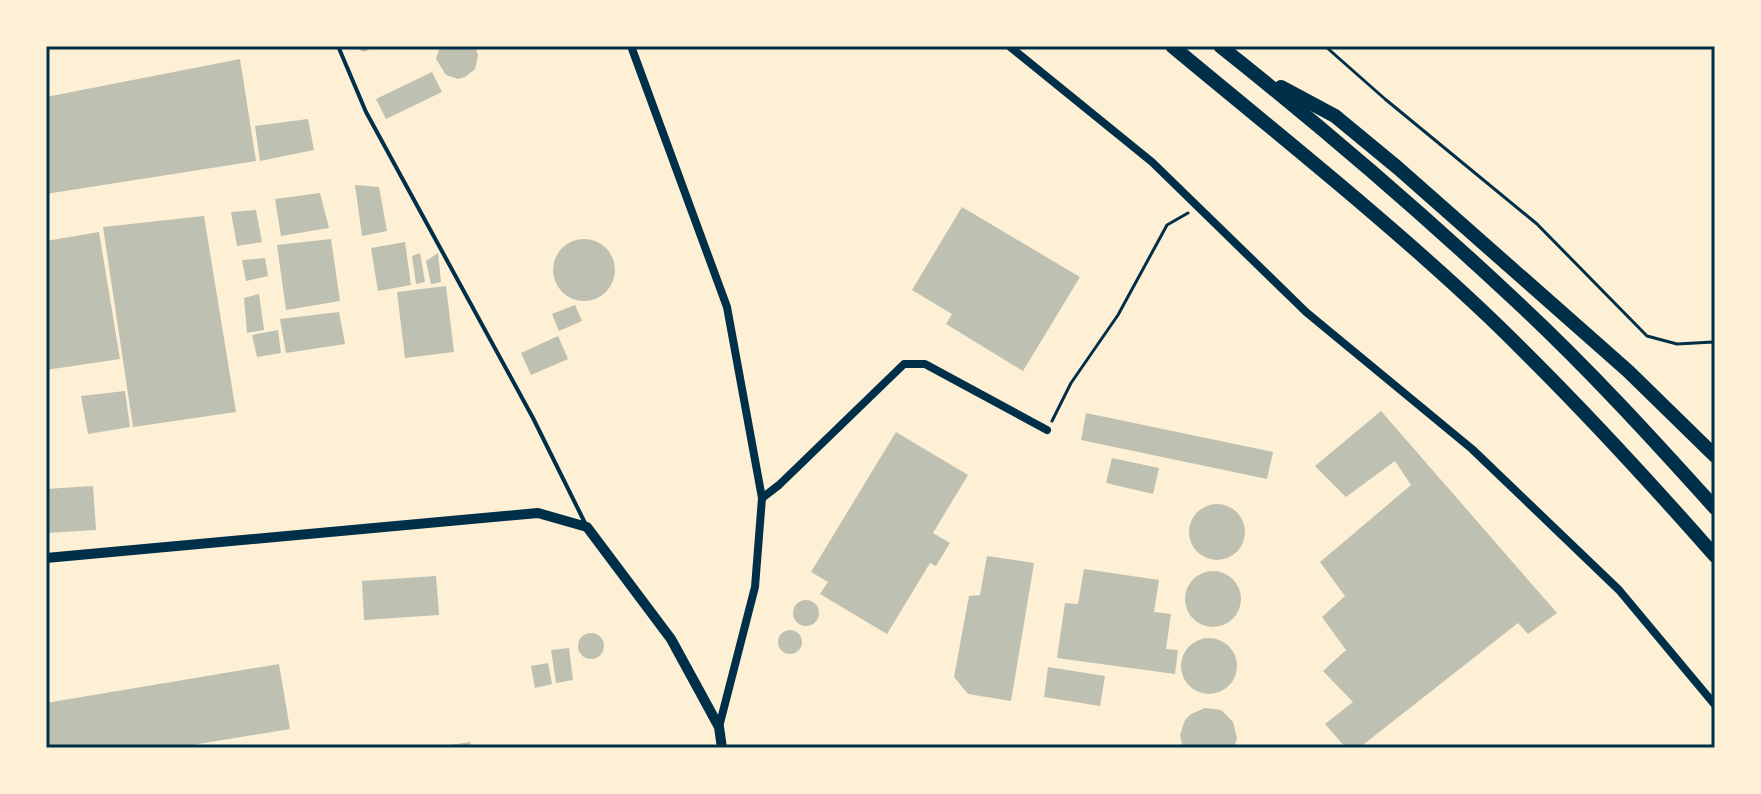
<svg xmlns="http://www.w3.org/2000/svg" width="1761" height="794" viewBox="0 0 1761 794" font-family="Manrope,sans-serif">
<style>
.building{fill:#bec0b2}
.lines{fill:none;stroke-linecap:round;stroke-linejoin:round}
.path{stroke:#003049;stroke-width:3}
.service{stroke:#003049;stroke-width:4}
.minor{stroke:#003049;stroke-width:8}
.tertiary{stroke:#003049;stroke-width:10}
.motorway{stroke:#003049;stroke-width:14}
.neatline{fill:none;stroke:#003049;stroke-width:3}
</style>
<rect width="100%" height="100%" fill="#fdf0d5"/>
<g class="building">
<polygon points="351,46 375,46 364,52"/>
<polygon points="440,46 475,46 478,55 475,69 465,77 458,79 446,75 436,59"/>
<polygon points="240,59 256,161 46,194 46,97"/>
<polygon points="432,72 442,92 386,119 376,99"/>
<polygon points="308,119 314,150 260,161 255,126"/>
<polygon points="355,185 379,187 387,231 362,236"/>
<polygon points="320,193 329,228 281,236 275,199"/>
<polygon points="962,207 1080,277 1023,371 946,324 952,314 912,290"/>
<polygon points="256,210 262,242 237,246 231,212"/>
<polygon points="204,216 236,412 133,427 103,227"/>
<polygon points="99,232 120,359 46,370 46,241"/>
<polygon points="331,239 340,301 286,310 277,245"/>
<circle cx="584" cy="270" r="31"/>
<polygon points="405,242 411,285 378,291 371,248"/>
<polygon points="420,253 425,282 416,284 412,256"/>
<polygon points="438,253 441,282 431,284 426,261"/>
<polygon points="265,258 268,276 246,281 242,260"/>
<polygon points="446,286 454,352 405,358 397,292"/>
<polygon points="259,294 264,330 247,333 244,298"/>
<polygon points="575,305 582,321 559,331 552,314"/>
<polygon points="339,312 345,344 286,353 280,319"/>
<polygon points="278,330 281,353 257,357 252,335"/>
<polygon points="558,336 568,359 531,375 521,353"/>
<polygon points="125,391 130,427 88,434 81,396"/>
<polygon points="1381,411 1557,613 1528,634 1518,623 1359,748 1346,748 1325,724 1353,702 1323,671 1346,650 1322,617 1345,596 1320,562 1411,485 1395,461 1346,497 1315,466"/>
<polygon points="1086,413 1273,452 1267,479 1081,440"/>
<polygon points="896,432 968,475 933,533 950,543 936,566 930,563 887,634 820,594 828,582 811,572"/>
<polygon points="1112,458 1159,468 1153,494 1106,483"/>
<polygon points="93,486 96,530 46,533 46,489"/>
<circle cx="1217" cy="532" r="28"/>
<polygon points="987,556 1034,563 1011,701 968,694 954,677 969,596 980,595"/>
<polygon points="1084,569 1159,580 1154,612 1171,614 1166,649 1178,650 1175,674 1057,658 1065,603 1078,604"/>
<circle cx="1213" cy="599" r="28"/>
<polygon points="436,576 439,615 364,620 362,581"/>
<circle cx="806" cy="613" r="13"/>
<circle cx="790" cy="642" r="12"/>
<circle cx="591" cy="646" r="13"/>
<circle cx="1209" cy="666" r="28"/>
<polygon points="569,648 573,680 556,683 551,650"/>
<polygon points="548,663 552,684 535,688 531,666"/>
<polygon points="279,664 290,729 174,748 46,748 46,703"/>
<polygon points="1048,667 1105,676 1100,706 1044,697"/>
<polygon points="1205,708 1221,710 1233,722 1237,738 1234,748 1183,748 1180,735 1185,720 1191,714"/>
<polygon points="470,742 471,748 444,748 444,746"/>
</g>
<g class="lines">
<g class="path">
<polyline points="1325,46 1385,99 1537,224 1647,336 1677,344 1713,342 1715,347"/>
<polyline points="1052,421 1071,383 1118,315 1167,225 1188,213"/>
</g>
<polyline class="service" points="338,46 366,112 533,418 586,525"/>
<g class="minor">
<polyline points="631,46 727,307 762,498"/>
<polyline points="1009,46 1152,162 1306,312 1472,449 1619,590 1715,705"/>
<polyline points="719,727 755,587 762,498 779,485 904,364 925,364 1047,430"/>
</g>
<polyline class="tertiary" points="46,558 538,513 587,527 671,639 719,727 722,748"/>
<g class="motorway">
<path d="M1172 46C1279 135 1389 222 1490 318 1569 394 1643 474 1715 556"/>
<path d="M1220 46C1322 127 1421 212 1516 301 1586 366 1651 437 1715 508"/>
<polyline points="1281,87 1335,116 1398,168 1628,371 1715,456"/>
</g>
</g>
<rect width="1761" height="794" fill="none" stroke="#fdf0d5" stroke-width="96"/>
<rect x="48" y="48" width="1665" height="698" class="neatline"/>
</svg>
